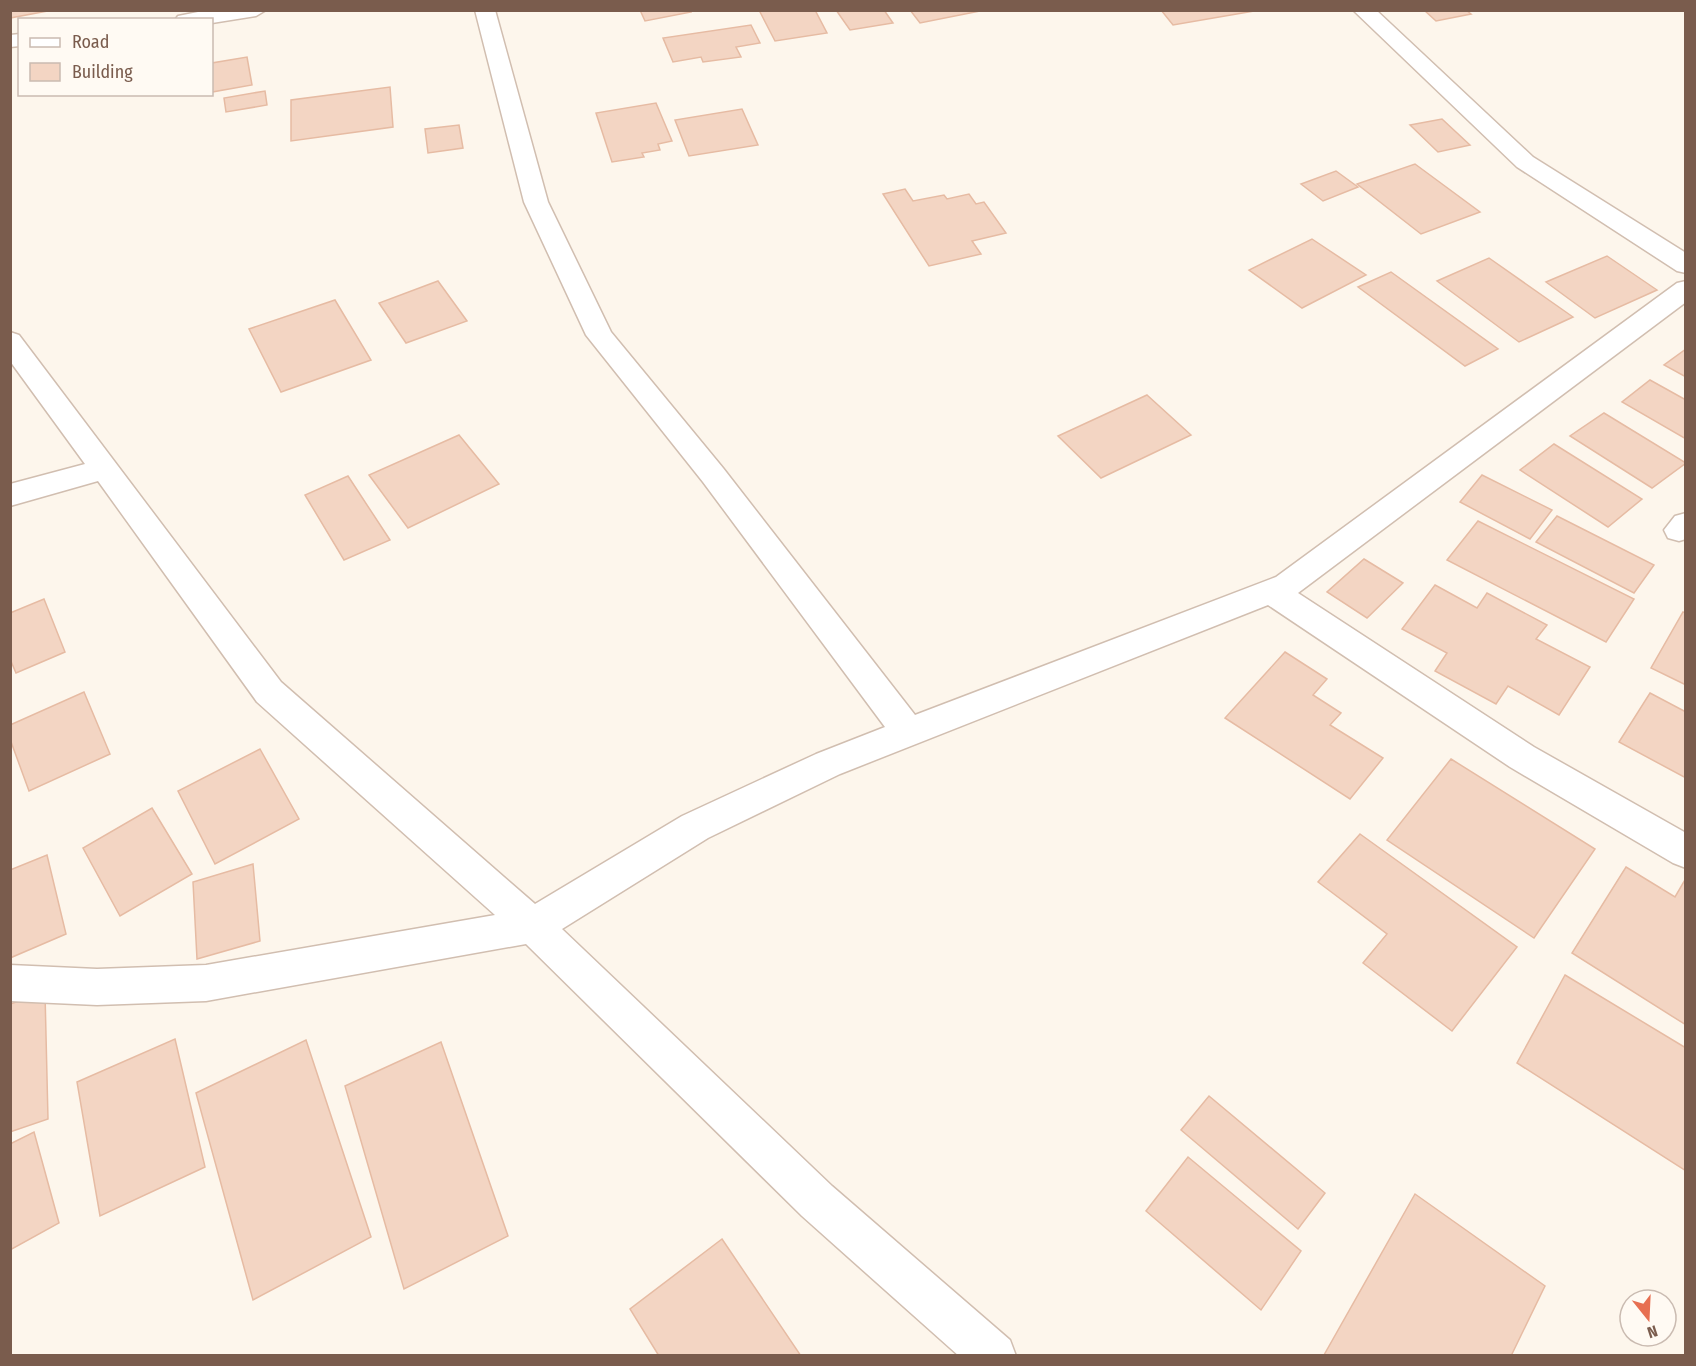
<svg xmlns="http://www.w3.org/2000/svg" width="1696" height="1366" viewBox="0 0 1696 1366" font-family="'Fira Sans Condensed',sans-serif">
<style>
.building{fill:#f3d5c3;stroke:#e6bba3;stroke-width:1.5}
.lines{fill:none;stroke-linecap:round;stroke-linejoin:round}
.minor-casing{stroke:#d1beb0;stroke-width:3}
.minor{fill:#fff;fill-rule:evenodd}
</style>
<rect width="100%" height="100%" fill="#fdf6ec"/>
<g class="building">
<polygon points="10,10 53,10 10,18"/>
<polygon points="640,10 690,10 691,12 645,21"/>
<polygon points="759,10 815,10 827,33 775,41"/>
<polygon points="836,10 884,10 893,23 850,30"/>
<polygon points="910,10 985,10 920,23"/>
<polygon points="1161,10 1260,10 1173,25"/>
<polygon points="1424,10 1466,10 1471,14 1436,21"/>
<polygon points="751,25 760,43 736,47 741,57 703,62 701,57 673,62 663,38"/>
<polygon points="247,57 252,85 212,92 212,63"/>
<polygon points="390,87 393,127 291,141 291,100"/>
<polygon points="265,91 267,105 226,112 224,98"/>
<polygon points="656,103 672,141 658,144 660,150 642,153 644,157 612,162 596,113"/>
<polygon points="742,109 758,145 689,156 675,120"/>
<polygon points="1442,119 1470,145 1438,152 1410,125"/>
<polygon points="459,125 463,148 428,153 425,129"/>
<polygon points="1415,164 1480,212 1421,234 1357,184"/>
<polygon points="1336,171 1358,187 1323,201 1301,184"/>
<polygon points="905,189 913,201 944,195 947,199 969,194 976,204 984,202 1006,233 972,241 981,254 929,266 883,194"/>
<polygon points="1312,239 1366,275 1302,308 1249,270"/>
<polygon points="1607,256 1657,290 1595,318 1546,282"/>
<polygon points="1489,258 1573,317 1519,342 1437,281"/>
<polygon points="1391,272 1498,349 1465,366 1358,287"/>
<polygon points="438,281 467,321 406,343 379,303"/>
<polygon points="335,300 371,360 281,392 249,329"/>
<polygon points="1686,349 1686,377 1664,365"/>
<polygon points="1650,380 1686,400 1686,439 1622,402"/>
<polygon points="1147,395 1191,435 1101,478 1058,436"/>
<polygon points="1604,413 1686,463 1652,488 1570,436"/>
<polygon points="459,435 499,484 408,528 369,475"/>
<polygon points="1554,444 1642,499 1608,527 1520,470"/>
<polygon points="1482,475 1552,510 1530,539 1460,502"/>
<polygon points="348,476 390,540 344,560 305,495"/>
<polygon points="1557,516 1654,565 1634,593 1536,542"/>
<polygon points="1478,521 1634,599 1606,642 1447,560"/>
<polygon points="1364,559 1403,583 1367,618 1327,592"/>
<polygon points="1435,585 1477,608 1487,593 1547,625 1536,639 1590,667 1559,715 1508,686 1496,704 1435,671 1447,653 1402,629"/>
<polygon points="44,599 65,652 16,673 10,659 10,613"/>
<polygon points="1683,612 1686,613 1686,685 1651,668"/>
<polygon points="1285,652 1327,679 1313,695 1341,713 1330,725 1383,758 1350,799 1225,718"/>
<polygon points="84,692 110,754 29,791 10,739 10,725"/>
<polygon points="1650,693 1686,712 1686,778 1619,742"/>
<polygon points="260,749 299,819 215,864 178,791"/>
<polygon points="1451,759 1595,849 1534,938 1387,840"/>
<polygon points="152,808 192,874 120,916 83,848"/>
<polygon points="1360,834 1517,947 1452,1031 1363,963 1387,934 1318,882"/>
<polygon points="47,855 66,934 10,958 10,870"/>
<polygon points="253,864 260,941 197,959 193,882"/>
<polygon points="1626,867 1675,897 1686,878 1686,1025 1572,953"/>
<polygon points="1565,975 1686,1048 1686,1171 1517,1063"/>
<polygon points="45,993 48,1119 10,1132 10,1004"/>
<polygon points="175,1039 205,1167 100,1216 77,1082"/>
<polygon points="306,1040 371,1237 253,1300 196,1093"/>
<polygon points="441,1042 508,1236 404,1289 345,1086"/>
<polygon points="1209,1096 1325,1193 1298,1229 1181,1130"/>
<polygon points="34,1132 59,1223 10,1250 10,1144"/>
<polygon points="1188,1157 1301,1251 1261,1310 1146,1211"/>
<polygon points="1415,1194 1545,1286 1511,1356 1324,1355"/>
<polygon points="722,1239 801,1356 659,1356 630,1309"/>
</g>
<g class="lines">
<g class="minor-casing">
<g id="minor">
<polygon points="208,10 266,10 256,16 212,23 212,20 175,20 178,16"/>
<polygon points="475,10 495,10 548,202 611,332 723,468 915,715 1276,577 1677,283 1686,281 1686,302 1298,593 1534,747 1686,833 1686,868 1673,863 1510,767 1268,605 840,774 708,838 562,929 832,1186 1010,1340 1016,1356 959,1356 802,1216 526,944 206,1001 97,1005 10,1001 10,965 97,969 206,965 495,915 257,702 98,481 10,506 10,484 85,464 10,361 10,332 19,335 281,682 535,904 682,816 816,754 885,727 703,482 586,335 524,202"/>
<polygon points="1353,10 1376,10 1533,157 1686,253 1686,273 1677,271 1517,167"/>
<polygon points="20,34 20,46 10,47 10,35"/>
<polygon points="1686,513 1686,539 1679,541 1668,538 1664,530 1675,516"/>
</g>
</g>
<use href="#minor" class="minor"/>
</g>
<rect width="1696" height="1366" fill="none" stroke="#7a5c4d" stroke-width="24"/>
<rect x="18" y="18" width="195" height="78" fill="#fffaf3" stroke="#cabbb1" stroke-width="1.5"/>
<rect x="30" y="38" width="30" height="9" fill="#ffffff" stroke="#cabbb1" stroke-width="1.5"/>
<text x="72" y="48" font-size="18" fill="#7a5c4d">Road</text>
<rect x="30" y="63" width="30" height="18" fill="#f3d5c3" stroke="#cabbb1" stroke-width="1.5"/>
<text x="72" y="78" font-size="18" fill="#7a5c4d">Building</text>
<g transform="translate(1648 1318) rotate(162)"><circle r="28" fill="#fffaf3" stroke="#cabbb1" stroke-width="1.5"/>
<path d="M0-4.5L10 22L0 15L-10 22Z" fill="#e76f51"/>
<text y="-9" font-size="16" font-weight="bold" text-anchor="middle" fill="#7a5c4d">N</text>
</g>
</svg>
